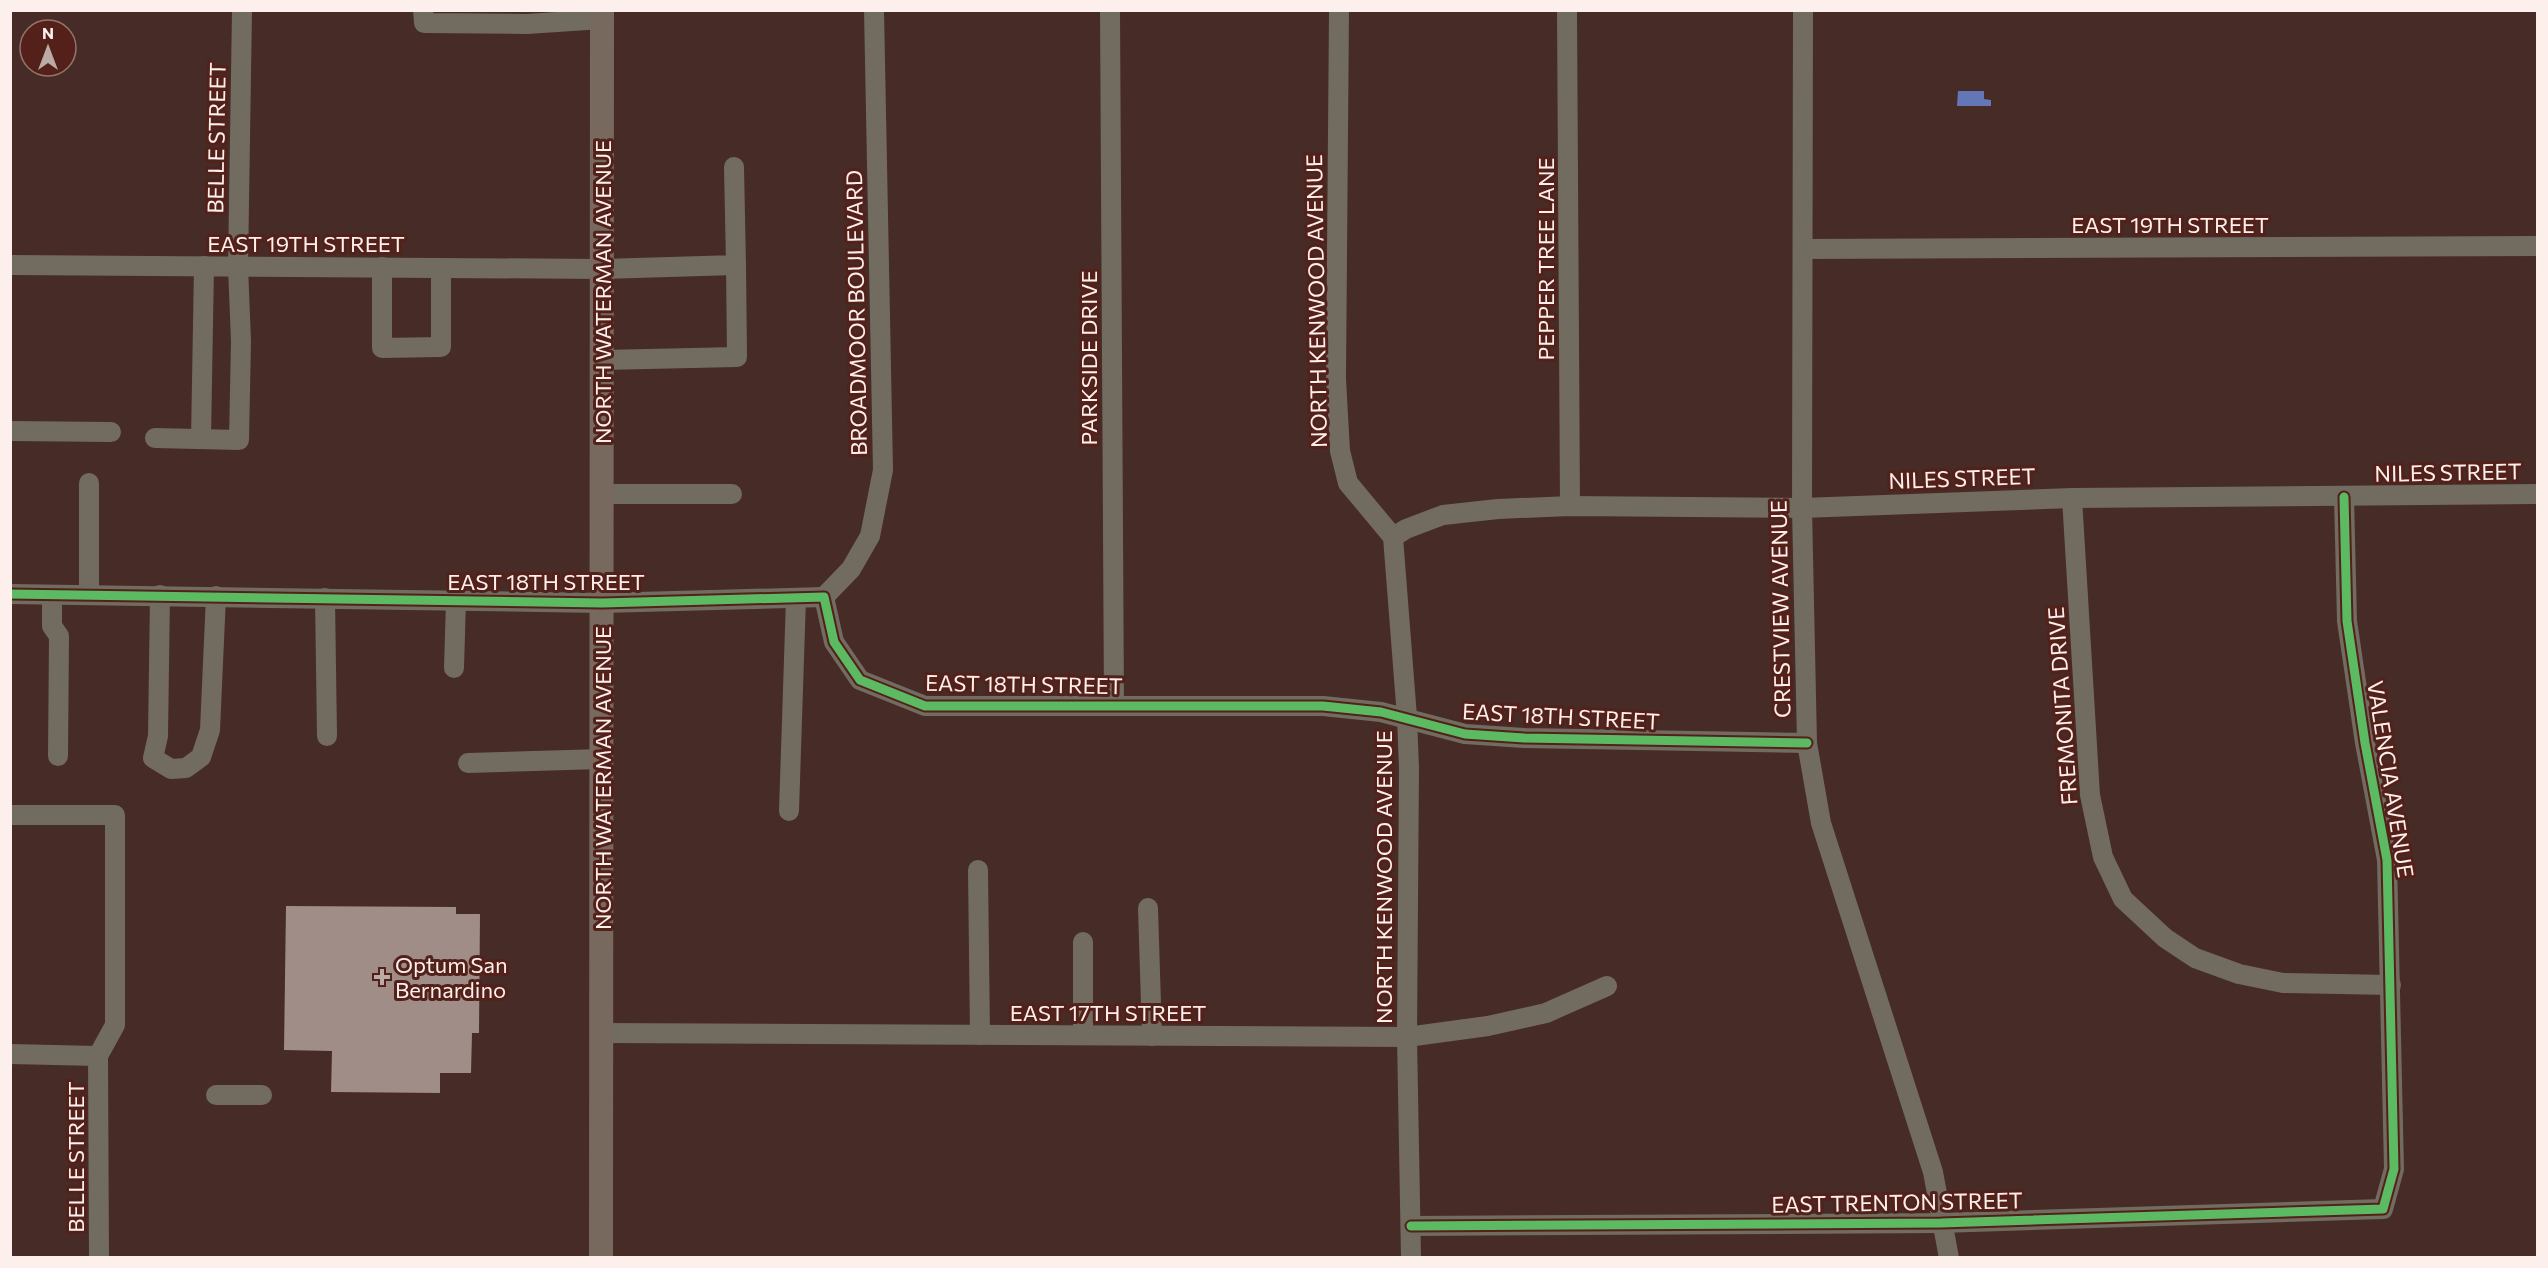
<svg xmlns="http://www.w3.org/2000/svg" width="2548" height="1268" viewBox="0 0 2548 1268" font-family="Commissioner,sans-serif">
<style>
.water{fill:#6576b7}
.building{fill:#a08d87}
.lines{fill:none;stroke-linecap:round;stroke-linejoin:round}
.minor{stroke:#726b60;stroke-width:20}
.major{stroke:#77695d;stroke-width:24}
.cycleway-casing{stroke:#53211a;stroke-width:13}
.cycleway{stroke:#5cba63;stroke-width:9}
.poi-dot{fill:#bcaaa7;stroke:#53211a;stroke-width:2}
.labels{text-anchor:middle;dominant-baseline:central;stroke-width:6;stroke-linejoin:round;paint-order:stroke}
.street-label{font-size:22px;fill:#fcefec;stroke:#53211a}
.poi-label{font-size:22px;fill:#fcefec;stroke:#53211a;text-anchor:start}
</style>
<rect width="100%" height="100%" fill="#462b27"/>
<polygon class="water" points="1958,91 1984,91 1984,99 1991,100 1991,106 1957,106"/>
<polygon class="building" points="286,906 456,907 456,914 480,914 479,1033 472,1033 471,1073 440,1073 440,1093 331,1092 332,1051 284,1050"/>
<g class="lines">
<g class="minor">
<polyline points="423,10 424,23 527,24 602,19"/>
<polyline points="1110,10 1114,705"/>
<polyline points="1339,10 1336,379 1340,451 1348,483 1393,537 1407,717 1409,768 1407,1037 1411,1258"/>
<polyline points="1567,10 1570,506"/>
<polyline points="1803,10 1802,508 1807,743 1821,823 1933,1172 1949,1258"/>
<polyline points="1803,249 2538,246"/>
<polyline points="10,265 602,269 736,265 734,167"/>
<polyline points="382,267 382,348 441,347 441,268"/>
<polyline points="602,360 737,357 736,265"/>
<polyline points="10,431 111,432"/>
<polyline points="155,438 239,440 241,341 238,267 242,10"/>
<polyline points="201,439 204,266"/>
<polyline points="89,483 89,594"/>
<polyline points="602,494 732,494"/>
<polyline points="2072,498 2090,795 2103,857 2123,899 2165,938 2195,958 2239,974 2283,983 2391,985"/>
<polyline points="1393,537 1406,529 1443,515 1498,509 1570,506 1802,508 2072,498 2538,494"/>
<polyline points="10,594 602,603 824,597 834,642 860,680 925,706 1323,706 1381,712 1465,734 1524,738 1807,743"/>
<polyline points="52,595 52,626 59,636 58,756"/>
<polyline points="160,595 158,736 153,758 171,769 186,768 201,757 210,730 216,596"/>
<polyline points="824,597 851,569 870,536 883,470 874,10"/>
<polyline points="325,598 327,736"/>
<polyline points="454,668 456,600"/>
<polyline points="468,763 602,759"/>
<polyline points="789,811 796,598"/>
<polyline points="10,815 115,815 115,1025 98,1056"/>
<polyline points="978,870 980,1035"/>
<polyline points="1148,908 1152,1036"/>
<polyline points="1083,942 1083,1035"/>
<polyline points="601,1033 1407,1037 1488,1026 1546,1013 1607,986"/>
<polyline points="10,1054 98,1056"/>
<polyline points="98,1056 99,1258"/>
<polyline points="216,1095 262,1095"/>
<polyline points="1411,1226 1941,1223 2383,1209 2394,1169 2387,860 2365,743 2347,621 2344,497"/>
</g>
<polyline class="major" points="601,1258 602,10"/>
<g class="cycleway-casing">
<g id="cycleway">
<polyline points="10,594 602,603 824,597 834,642 860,680 925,706 1323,706 1381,712 1465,734 1524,738 1807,743"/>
<polyline points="1411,1226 1941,1223 2383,1209 2394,1169 2387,860 2365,743 2347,621 2344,497"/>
</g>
</g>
<use href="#cycleway" class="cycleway"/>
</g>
<path class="poi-dot" d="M379 968h6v6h6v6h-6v6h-6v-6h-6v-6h6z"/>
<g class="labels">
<g class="street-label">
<text transform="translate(216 138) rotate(-89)">BELLE STREET</text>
<text x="2170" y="224">EAST 19TH STREET</text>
<text x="306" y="243">EAST 19TH STREET</text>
<text transform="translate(1545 259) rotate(-90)">PEPPER TREE LANE</text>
<text transform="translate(602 292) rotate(-90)">NORTH WATERMAN AVENUE</text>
<text transform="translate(1316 301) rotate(-91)">NORTH KENWOOD AVENUE</text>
<text transform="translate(856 313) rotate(-91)">BROADMOOR BOULEVARD</text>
<text transform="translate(1088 358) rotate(-90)">PARKSIDE DRIVE</text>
<text transform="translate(2448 472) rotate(-1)">NILES STREET</text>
<text transform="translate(1962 478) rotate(-2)">NILES STREET</text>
<text x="546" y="581">EAST 18TH STREET</text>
<text transform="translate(1780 609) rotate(-91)">CRESTVIEW AVENUE</text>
<text transform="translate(1024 684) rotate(1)">EAST 18TH STREET</text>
<text transform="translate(2062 706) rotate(-94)">FREMONITA DRIVE</text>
<text transform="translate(1561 716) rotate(3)">EAST 18TH STREET</text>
<text transform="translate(602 778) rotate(-90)">NORTH WATERMAN AVENUE</text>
<text transform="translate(2391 779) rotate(81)">VALENCIA AVENUE</text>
<text transform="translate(1383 877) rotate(-90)">NORTH KENWOOD AVENUE</text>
<text x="1108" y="1012">EAST 17TH STREET</text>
<text transform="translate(75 1157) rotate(-90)">BELLE STREET</text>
<text transform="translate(1897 1202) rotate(-1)">EAST TRENTON STREET</text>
</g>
<g class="poi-label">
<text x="395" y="964">Optum San<tspan x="395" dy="25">Bernardino</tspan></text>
</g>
</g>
<rect width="2548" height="1268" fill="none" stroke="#fcefec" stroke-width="24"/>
<g transform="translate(48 48)"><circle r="28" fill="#53211a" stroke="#97736e" stroke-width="1.5"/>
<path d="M0-4.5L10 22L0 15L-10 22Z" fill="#bcaaa7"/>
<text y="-9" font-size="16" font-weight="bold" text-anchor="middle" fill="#fcefec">N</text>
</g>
</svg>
